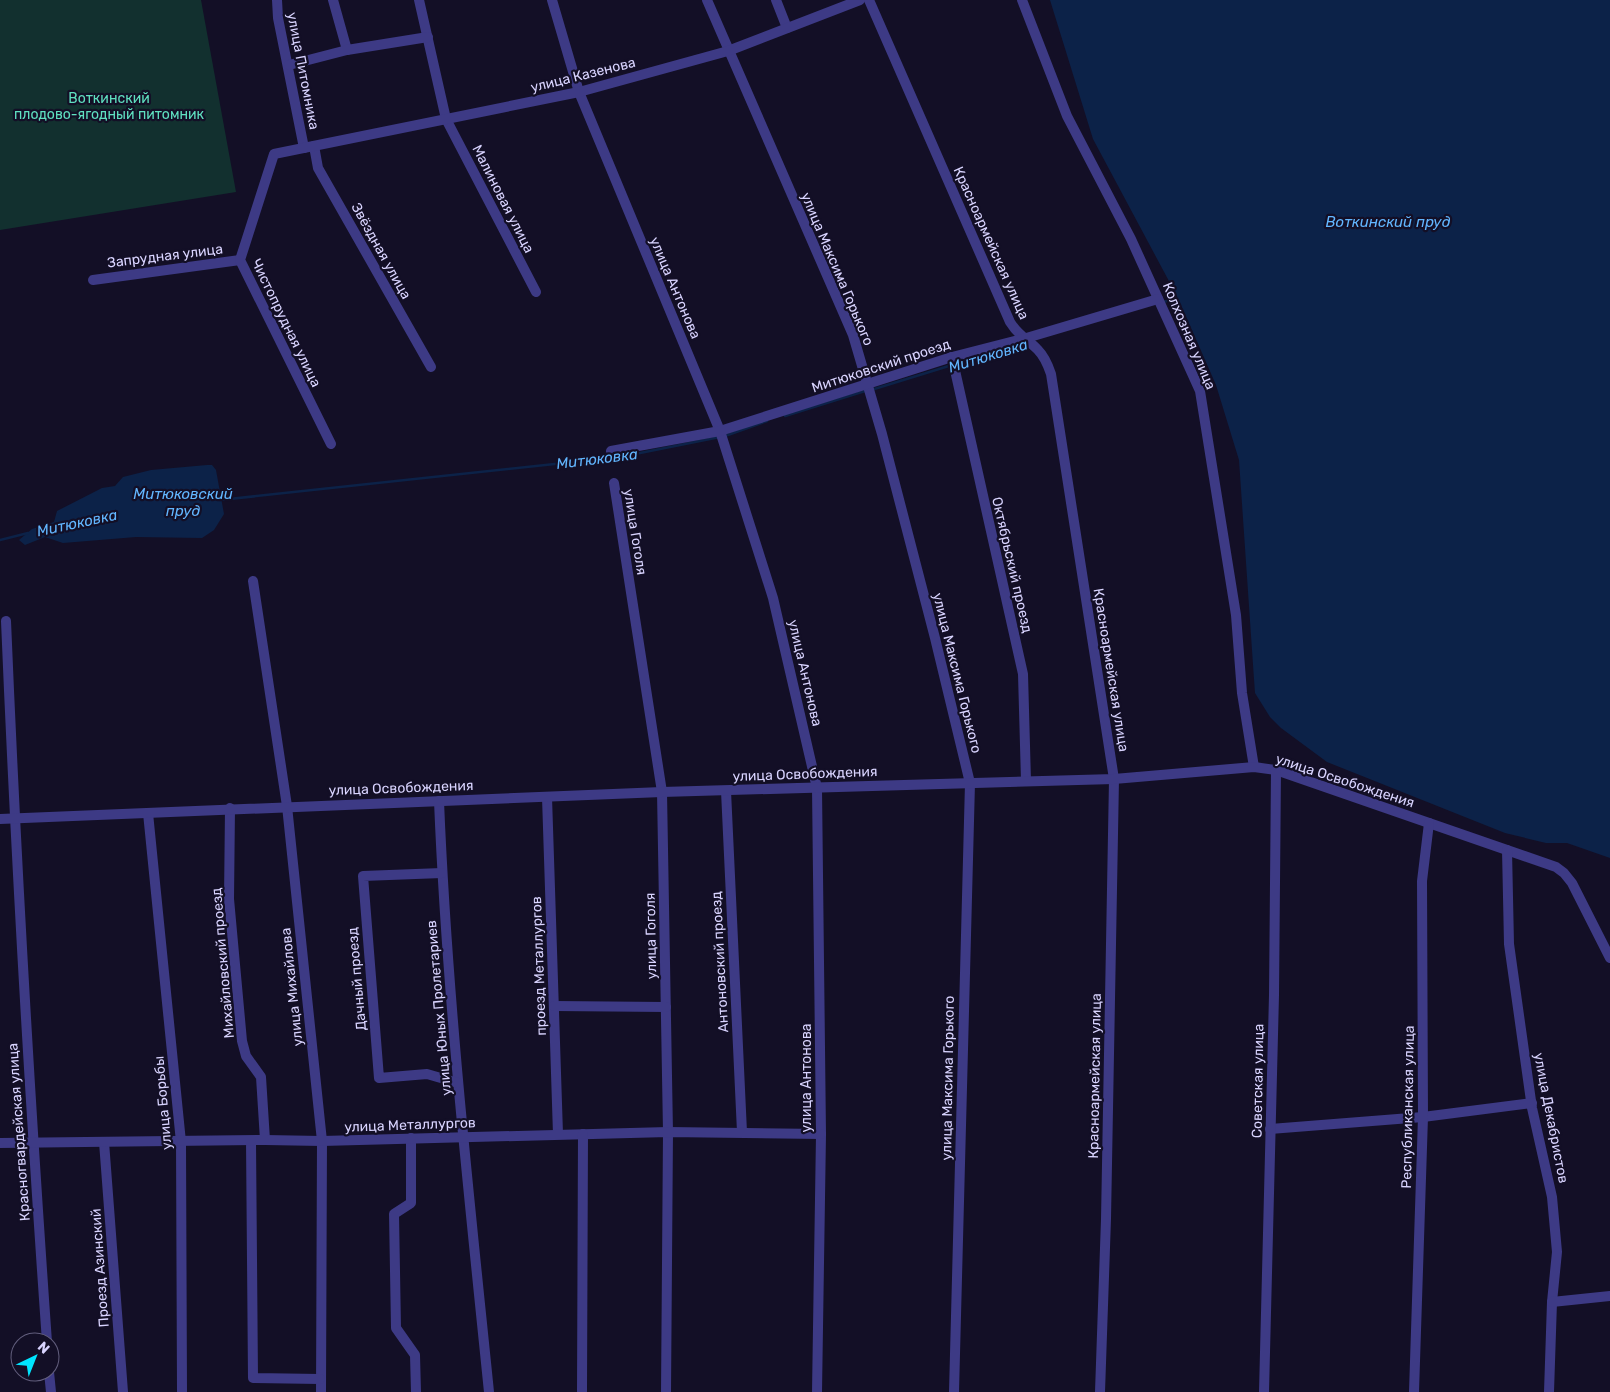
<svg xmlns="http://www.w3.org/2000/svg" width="1610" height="1392" viewBox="0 0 1610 1392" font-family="Rubik,sans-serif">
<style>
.green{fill:#12302f}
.water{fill:#0c2248}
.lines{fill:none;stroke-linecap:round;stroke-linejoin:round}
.stream{stroke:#0c2248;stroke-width:2.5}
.minor{stroke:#3d3a85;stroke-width:10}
.labels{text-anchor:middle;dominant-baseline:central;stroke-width:4.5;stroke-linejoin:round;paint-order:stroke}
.street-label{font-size:14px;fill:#d9d4ff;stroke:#130f26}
.park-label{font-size:14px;fill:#5fe0c0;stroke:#130f26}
.water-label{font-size:15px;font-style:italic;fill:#62b6ff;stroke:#130f26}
</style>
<rect width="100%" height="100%" fill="#130f26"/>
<polygon class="green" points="0,0 201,0 236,192 0,230"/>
<g class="water">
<polygon points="1050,0 1610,0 1610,858 1567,843 1546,843 1505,833 1327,762 1281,728 1270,717 1255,693 1254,679 1239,460 1216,385 1178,298 1093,139"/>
<polygon points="207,465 212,465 216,470 224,514 214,530 202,538 136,537 63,543 45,537 25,545 19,540 32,529 54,522 57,511 102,488 115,486 123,477 151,470"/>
</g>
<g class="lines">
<g class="stream">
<polyline points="1163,302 1178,298"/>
<polyline points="957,364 1014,346"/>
<polyline points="871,390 952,365"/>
<polyline points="785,416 865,391"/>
<polyline points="725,436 767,421"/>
<polyline points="220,500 620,457 720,437"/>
<polyline points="0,540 28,533"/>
</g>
<g class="minor">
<polyline points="277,0 278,18 304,148"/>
<polyline points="333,0 347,50"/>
<polyline points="419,0 446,119 536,292"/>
<polyline points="552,0 579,92 720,431 773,598 817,788 821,1134 817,1392"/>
<polyline points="707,0 853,335 882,434 935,638 970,783 954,1392"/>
<polyline points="776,0 787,28"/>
<path d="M869 0 1010 322C1019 337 1028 339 1038 350 1045 357 1048 365 1051 374L1114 779 1106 1219 1100 1392"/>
<polyline points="1022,0 1067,116 1131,239 1200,391 1236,615 1242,693 1254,767"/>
<polyline points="289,65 347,50 428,37"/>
<polyline points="314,146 318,168 431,367"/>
<polyline points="93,280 240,260"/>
<polyline points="952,357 1023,674 1026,781"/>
<polyline points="331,444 240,260 274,154 579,92 728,51 860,0"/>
<polyline points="611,451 720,431 952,357 1023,339 1158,299"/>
<polyline points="614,483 662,792 668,1132 666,1392"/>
<polyline points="253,581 287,806 322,1141 321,1392"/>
<path d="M6 621C16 861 30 1102 47 1342"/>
<polyline points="726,791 742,1132"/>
<polyline points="547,797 558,1134"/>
<path d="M439 801C447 998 469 1195 489 1392"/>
<polyline points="230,808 229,899 242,1041 246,1056 261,1077 265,1140"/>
<polyline points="148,813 181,1142 182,1392"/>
<polyline points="0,819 662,792 1114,779 1254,767 1276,770 1556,867 1564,873 1572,883 1610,958"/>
<polyline points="1507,850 1509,944 1532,1108 1552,1197 1557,1252 1552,1302 1549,1392"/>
<polyline points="442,873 363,876 379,1078 427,1074 458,1083"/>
<polyline points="554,1006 666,1007"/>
<polyline points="1270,1129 1423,1117 1532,1103"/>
<polyline points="411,1138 411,1203 394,1214 396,1328 415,1355 416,1392"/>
<polyline points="251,1141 253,1378 320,1379"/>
<polyline points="104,1142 123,1392"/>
<polyline points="0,1143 265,1140 322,1141 668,1132 821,1134"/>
<polyline points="1552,1302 1610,1296"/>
<polyline points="49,1372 51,1392"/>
<polyline points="582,1392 583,1134"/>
<polyline points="1264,1392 1274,995 1276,770"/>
<polyline points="1414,1392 1423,1117 1422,881 1429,823"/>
</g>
</g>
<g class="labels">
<g class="street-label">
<text transform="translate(303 71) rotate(79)">улица Питомника</text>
<text transform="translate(583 75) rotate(-14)">улица Казенова</text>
<text transform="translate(503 199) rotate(63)">Малиновая улица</text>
<text transform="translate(991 243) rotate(66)">Красноармейская улица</text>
<text transform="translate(381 251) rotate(61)">Звёздная улица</text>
<text transform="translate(165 256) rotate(-7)">Запрудная улица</text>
<text transform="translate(837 269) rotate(67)">улица Максима Горького</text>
<text transform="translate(675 288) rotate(67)">улица Антонова</text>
<text transform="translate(286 323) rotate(64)">Чистопрудная улица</text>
<text transform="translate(1189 336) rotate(67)">Колхозная улица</text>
<text transform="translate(881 366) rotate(-18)">Митюковский проезд</text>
<text transform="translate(635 532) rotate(81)">улица Гоголя</text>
<text transform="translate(1012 565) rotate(77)">Октябрьский проезд</text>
<text transform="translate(1111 670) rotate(81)">Красноармейская улица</text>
<text transform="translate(805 673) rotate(77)">улица Антонова</text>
<text transform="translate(957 673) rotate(76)">улица Максима Горького</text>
<text transform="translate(805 774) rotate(-2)">улица Освобождения</text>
<text transform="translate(1345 781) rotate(18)">улица Освобождения</text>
<text transform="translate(401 788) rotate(-2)">улица Освобождения</text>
<text transform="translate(651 936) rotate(-91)">улица Гоголя</text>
<text transform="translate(720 962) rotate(-93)">Антоновский проезд</text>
<text transform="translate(223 963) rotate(-95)">Михайловский проезд</text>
<text transform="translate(539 966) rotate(-92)">проезд Металлургов</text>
<text transform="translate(357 979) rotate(-95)">Дачный проезд</text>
<text transform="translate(292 987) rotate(-96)">улица Михайлова</text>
<text transform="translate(439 1008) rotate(-95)">улица Юных Пролетариев</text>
<text transform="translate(1095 1076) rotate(-89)">Красноармейская улица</text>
<text transform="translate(806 1078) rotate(-90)">улица Антонова</text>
<text transform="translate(948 1078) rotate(-89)">улица Максима Горького</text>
<text transform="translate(1258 1081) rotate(-89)">Советская улица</text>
<text transform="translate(163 1103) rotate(-95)">улица Борьбы</text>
<text transform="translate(1408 1107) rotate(-89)">Республиканская улица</text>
<text transform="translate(1551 1118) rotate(79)">улица Декабристов</text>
<text transform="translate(410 1125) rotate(-2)">улица Металлургов</text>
<text transform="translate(19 1132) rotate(-94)">Красногвардейская улица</text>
<text transform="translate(100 1268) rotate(-94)">Проезд Азинский</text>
</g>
<g class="park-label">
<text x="109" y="98">Воткинский<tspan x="109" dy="16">плодово-ягодный питомник</tspan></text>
</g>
<g class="water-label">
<text x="1388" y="222">Воткинский пруд</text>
<text transform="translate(988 356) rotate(-17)">Митюковка</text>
<text transform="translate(597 459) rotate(-7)">Митюковка</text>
<text x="183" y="494">Митюковский<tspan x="183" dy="17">пруд</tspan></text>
<text transform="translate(77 523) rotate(-12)">Митюковка</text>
</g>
</g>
<g transform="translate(35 1357) rotate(43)"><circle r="24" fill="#130f26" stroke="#625e7d"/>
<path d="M0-4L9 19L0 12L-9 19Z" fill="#00e5ff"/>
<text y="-8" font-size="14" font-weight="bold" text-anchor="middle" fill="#d9d4ff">N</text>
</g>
</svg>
